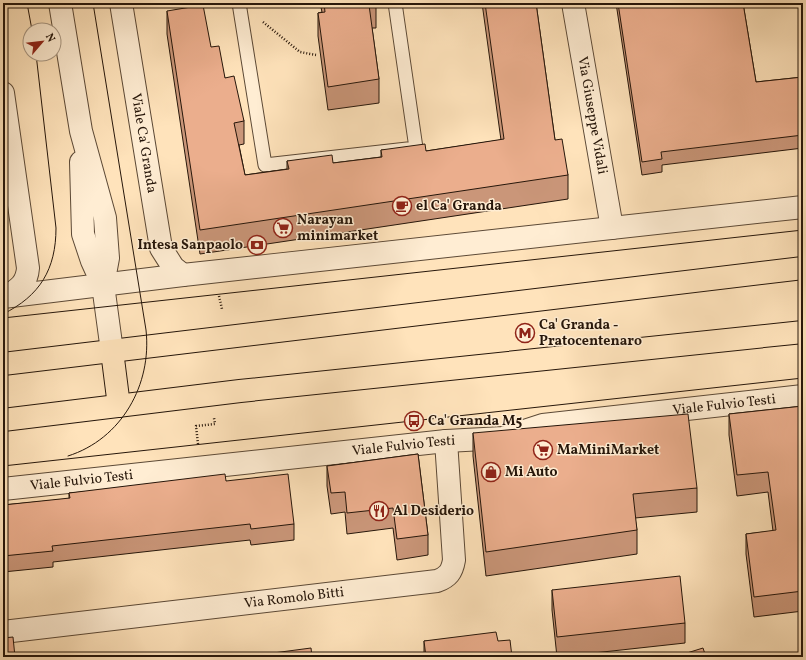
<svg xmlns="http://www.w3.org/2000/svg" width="806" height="660" viewBox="0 0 806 660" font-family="Vollkorn,serif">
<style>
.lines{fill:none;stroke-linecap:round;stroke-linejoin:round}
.service-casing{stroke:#5c4936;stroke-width:15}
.minor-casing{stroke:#5c4936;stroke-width:24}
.tertiary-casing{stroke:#5c4936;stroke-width:24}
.primary-casing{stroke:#26160a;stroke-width:24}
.path{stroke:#26160a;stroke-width:2.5;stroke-dasharray:1 2;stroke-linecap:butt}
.service{stroke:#ffedd3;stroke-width:13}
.minor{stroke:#ffedd3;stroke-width:22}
.tertiary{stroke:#ffedd3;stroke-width:22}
.primary{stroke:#ffe3bb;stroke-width:22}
.tram{stroke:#26160a;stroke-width:1}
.wall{fill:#ca9679;stroke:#26160a}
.building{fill:#ebae8d;stroke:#26160a}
.labels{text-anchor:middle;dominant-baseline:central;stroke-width:3;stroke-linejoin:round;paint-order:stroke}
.street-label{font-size:14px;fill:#26160a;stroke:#ffedd3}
.poi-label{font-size:14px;font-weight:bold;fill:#26160a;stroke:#ffedd3;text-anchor:start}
</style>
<rect width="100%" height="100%" fill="#ffe3bb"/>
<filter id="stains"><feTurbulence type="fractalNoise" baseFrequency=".005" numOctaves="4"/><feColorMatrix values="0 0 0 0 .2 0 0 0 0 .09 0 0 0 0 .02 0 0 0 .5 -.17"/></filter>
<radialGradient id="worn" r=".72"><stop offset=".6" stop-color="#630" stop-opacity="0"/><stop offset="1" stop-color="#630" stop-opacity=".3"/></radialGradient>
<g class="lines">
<g class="service-casing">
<polyline id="service" points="239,3 265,165 416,148 395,3"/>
</g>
<g class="minor-casing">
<g id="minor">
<path id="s1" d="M121 3 161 248 173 267 183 275"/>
<path id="s2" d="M573 3 612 228"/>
<path d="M3 93 28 268C27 283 19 289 7 296"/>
<polyline points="3,297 183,275 803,207"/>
<path id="s3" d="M3 489 446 441 503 438 543 425 803 396"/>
<path id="s4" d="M3 632 437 581C448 577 452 572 454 560L446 441"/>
</g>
</g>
<g class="tertiary-casing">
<g id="tertiary">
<polyline points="60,3 81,131 105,218 108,258 103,285"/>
<polyline points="81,162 83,234 92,261 103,285 112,351"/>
</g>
</g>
<g class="primary-casing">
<g id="primary">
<polyline points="112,351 119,406"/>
<polyline points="3,364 803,268"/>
<polyline points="3,420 240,391 803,332"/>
</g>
</g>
<g class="path">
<polyline points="263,22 300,52 316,55"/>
<polyline points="219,296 222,309"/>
<polyline points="198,444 196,426 215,424 214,418"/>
</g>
<use href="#service" class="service"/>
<use href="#minor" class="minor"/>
<use href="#tertiary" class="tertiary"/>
<use href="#primary" class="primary"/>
<g class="tram">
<polyline points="27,3 32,30"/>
<path d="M3 314C40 296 56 269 56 228L36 54"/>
<polyline points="3,318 803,230"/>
<path d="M68 456C122 439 152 384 146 330L93 3"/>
<polyline points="3,466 803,378"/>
</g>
</g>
<g class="wall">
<polygon points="320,3 376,3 376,28 372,28 379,79 379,103 328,110 318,36 318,13 322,12"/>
<polygon points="482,3 536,3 555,140 568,175 568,199 200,254 167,34 167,11 211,47 225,78 244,121 244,144 239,145 245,175 287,169 287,161 333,163 381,157 381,150 426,151 501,140"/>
<polygon points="616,3 743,3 756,82 803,77 803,148 662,165 662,172 642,175"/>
<polygon points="803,406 803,611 754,617 746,554 746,534 773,531 768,492 737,496 729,435 729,414"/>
<polygon points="473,433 697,488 697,512 635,518 637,530 637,554 486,576 473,456"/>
<polygon points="418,454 428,535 428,555 397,560 393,528 347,534 345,512 331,514 327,486 327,466"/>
<polygon points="226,481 294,524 294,540 251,545 250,540 53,562 53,567 3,572 3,505 69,499 69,493"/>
<polygon points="552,590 685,623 685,643 557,657 552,610"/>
<polygon points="424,641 498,641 512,657 424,657"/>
</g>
<g class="building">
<polygon points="324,3 376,3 376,4 369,5 379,79 328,87 318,13 325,12"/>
<polygon points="485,3 536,3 555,140 562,139 568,175 200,230 167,11 203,5 211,47 219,46 225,78 234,76 244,121 234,123 245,175 289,169 287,161 332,155 333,163 382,157 381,150 425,144 426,151 504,139"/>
<polygon points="618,3 743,3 756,82 803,77 803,135 661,152 662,159 642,162"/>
<polygon points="803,406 803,591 754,597 746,534 776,530 768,472 737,475 729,414"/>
<polygon points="688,414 697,488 633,494 637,530 486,552 473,433"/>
<polygon points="418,454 428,535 397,539 393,508 347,513 345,492 331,493 327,466"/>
<polygon points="225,474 226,481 288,474 294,524 251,529 250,524 52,546 53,551 3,556 3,505 70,498 69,493"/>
<polygon points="680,576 685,623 557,637 552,590"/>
<polygon points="496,632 498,641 510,640 512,657 426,657 424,641"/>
<polygon points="13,637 15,657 3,657 3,638"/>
<polygon points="311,648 312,657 243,657"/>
<polygon points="703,648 706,657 674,657"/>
</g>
<defs>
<g id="cafe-ring" transform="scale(1)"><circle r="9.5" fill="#ffedd3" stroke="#8f2418" stroke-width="1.5"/><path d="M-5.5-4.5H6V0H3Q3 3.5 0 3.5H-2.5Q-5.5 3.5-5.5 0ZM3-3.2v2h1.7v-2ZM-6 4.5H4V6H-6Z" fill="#8f2418"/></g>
<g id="supermarket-ring" transform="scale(1)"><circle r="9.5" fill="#ffedd3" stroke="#8f2418" stroke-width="1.5"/><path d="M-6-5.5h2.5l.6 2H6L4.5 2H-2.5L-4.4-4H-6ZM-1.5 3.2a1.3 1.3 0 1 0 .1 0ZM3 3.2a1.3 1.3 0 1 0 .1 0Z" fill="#8f2418"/></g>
<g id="bank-ring" transform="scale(1)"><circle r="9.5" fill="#ffedd3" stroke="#8f2418" stroke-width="1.5"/><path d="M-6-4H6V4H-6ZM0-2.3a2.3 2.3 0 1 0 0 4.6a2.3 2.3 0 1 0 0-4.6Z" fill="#8f2418"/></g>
<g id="metro-ring" transform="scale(1)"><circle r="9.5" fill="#ffedd3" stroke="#8f2418" stroke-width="1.5"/><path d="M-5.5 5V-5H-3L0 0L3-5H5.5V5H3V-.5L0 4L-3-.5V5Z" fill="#8f2418"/></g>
<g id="bus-ring" transform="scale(1)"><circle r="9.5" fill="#ffedd3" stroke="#8f2418" stroke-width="1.5"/><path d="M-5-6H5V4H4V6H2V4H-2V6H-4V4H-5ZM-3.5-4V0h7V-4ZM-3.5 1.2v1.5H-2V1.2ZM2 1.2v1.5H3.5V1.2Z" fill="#8f2418"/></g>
<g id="shop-ring" transform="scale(1)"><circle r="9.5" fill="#ffedd3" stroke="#8f2418" stroke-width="1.5"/><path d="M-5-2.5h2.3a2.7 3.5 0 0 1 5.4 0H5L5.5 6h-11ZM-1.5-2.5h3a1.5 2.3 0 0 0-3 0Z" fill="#8f2418"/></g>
<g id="restaurant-ring" transform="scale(1)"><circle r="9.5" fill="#ffedd3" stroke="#8f2418" stroke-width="1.5"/><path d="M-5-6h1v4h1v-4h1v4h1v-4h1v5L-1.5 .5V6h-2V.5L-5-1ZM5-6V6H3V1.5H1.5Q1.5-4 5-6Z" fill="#8f2418"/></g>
</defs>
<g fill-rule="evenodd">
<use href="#cafe-ring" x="402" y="206"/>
<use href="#supermarket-ring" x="283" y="228"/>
<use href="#bank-ring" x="257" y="245"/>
<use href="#metro-ring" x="525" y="333"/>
<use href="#bus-ring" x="414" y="421"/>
<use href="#supermarket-ring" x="543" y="450"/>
<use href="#shop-ring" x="491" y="472"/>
<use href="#restaurant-ring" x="379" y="511"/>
</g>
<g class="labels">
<g class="street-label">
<text stroke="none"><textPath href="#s2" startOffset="114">Via Giuseppe Vidali</textPath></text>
<text stroke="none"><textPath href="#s1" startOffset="142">Viale Ca' Granda</textPath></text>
<text stroke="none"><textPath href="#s3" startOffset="727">Viale Fulvio Testi</textPath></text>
<text stroke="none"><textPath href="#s3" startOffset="403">Viale Fulvio Testi</textPath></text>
<text stroke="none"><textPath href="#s3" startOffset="79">Viale Fulvio Testi</textPath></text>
<text stroke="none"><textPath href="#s4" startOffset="293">Via Romolo Bitti</textPath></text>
</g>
<g class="poi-label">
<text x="416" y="206">el Ca' Granda</text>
<text x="297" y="220">Narayan<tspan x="297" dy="16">minimarket</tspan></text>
<text x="243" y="245" text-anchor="end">Intesa Sanpaolo</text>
<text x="539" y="325">Ca' Granda -<tspan x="539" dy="16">Pratocentenaro</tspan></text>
<text x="428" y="421">Ca' Granda M5</text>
<text x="557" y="450">MaMiniMarket</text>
<text x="505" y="472">Mi Auto</text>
<text x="393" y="511">Al Desiderio</text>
</g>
</g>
<rect width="806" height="660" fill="none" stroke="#ffe3bb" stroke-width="16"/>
<rect x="4" y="4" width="798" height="652" fill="none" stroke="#26160a" stroke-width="2"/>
<rect x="8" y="8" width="790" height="644" fill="none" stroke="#26160a"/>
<g transform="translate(42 42) rotate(62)"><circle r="19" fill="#ffedd3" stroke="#a89783"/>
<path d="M0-3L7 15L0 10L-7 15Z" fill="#8f2418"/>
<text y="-6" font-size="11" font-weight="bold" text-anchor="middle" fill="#26160a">N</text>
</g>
<rect width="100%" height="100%" filter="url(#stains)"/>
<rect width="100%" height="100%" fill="url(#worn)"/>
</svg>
